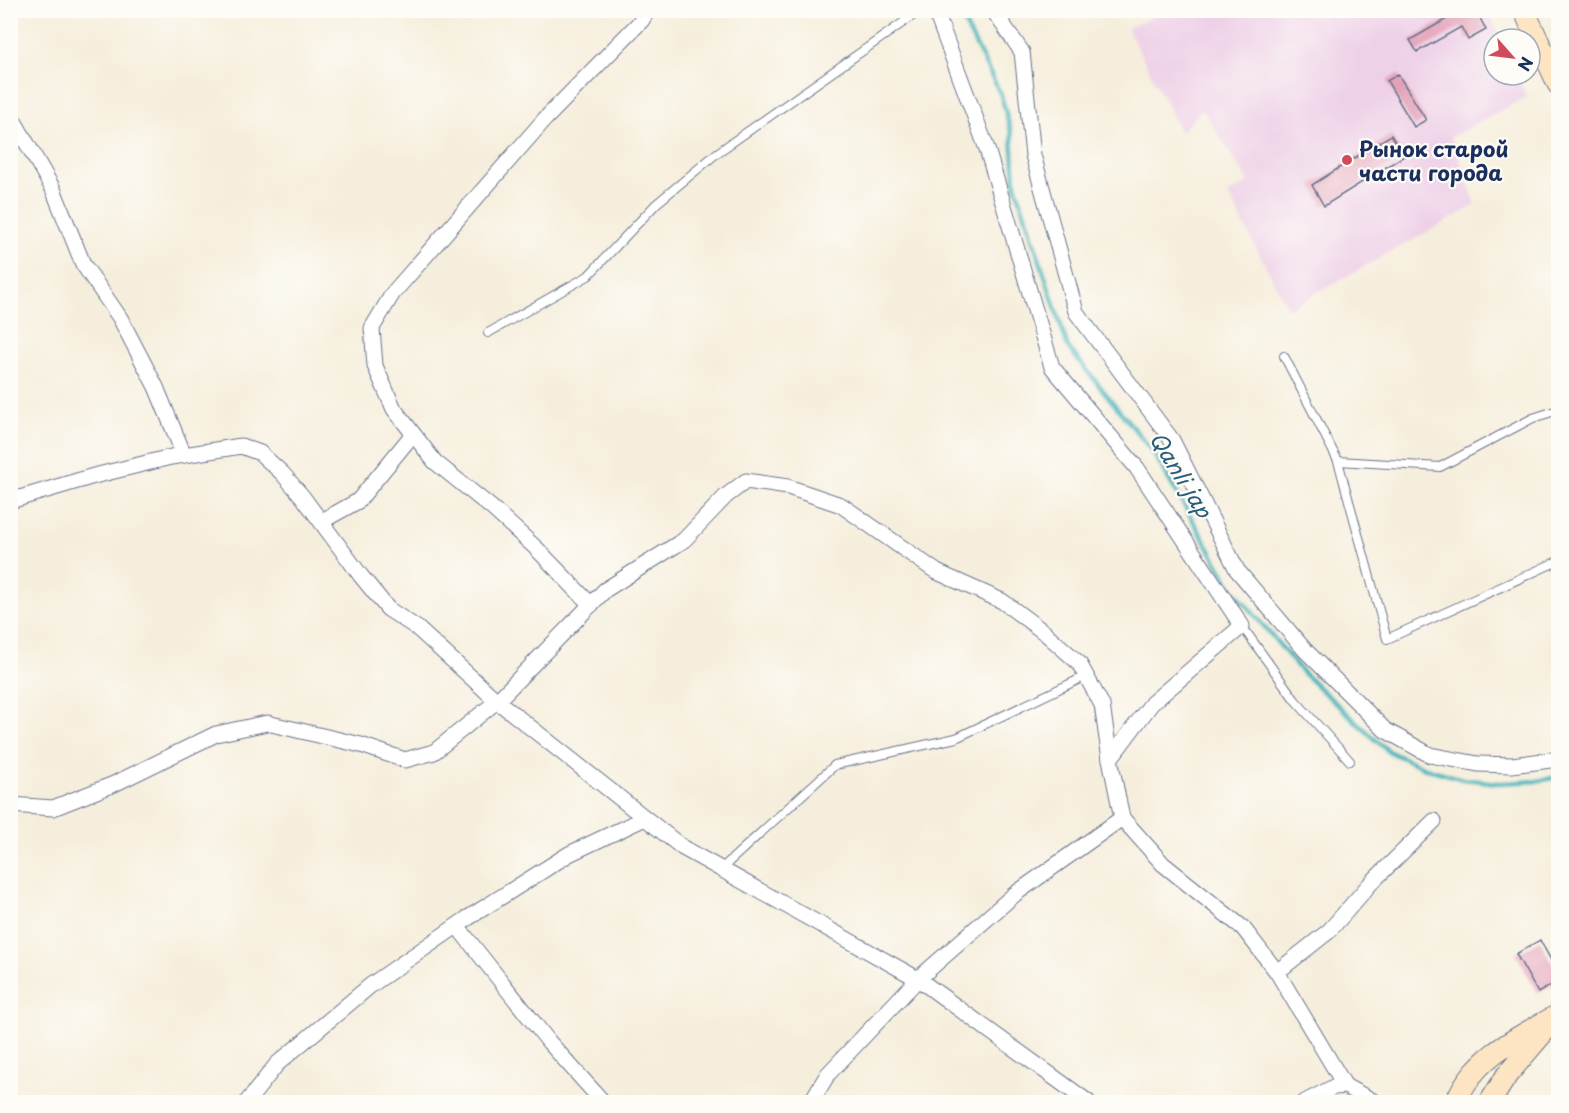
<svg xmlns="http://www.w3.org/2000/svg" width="1569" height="1113" viewBox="0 0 1569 1113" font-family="'Playpen Sans',sans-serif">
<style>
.built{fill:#eed0e7}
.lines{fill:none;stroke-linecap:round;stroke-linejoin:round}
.stream{stroke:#41b2b9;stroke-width:4.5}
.building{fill:#e3a1b8}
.service-casing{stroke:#68728a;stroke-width:10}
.minor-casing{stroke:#68728a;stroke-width:17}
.secondary-casing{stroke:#68728a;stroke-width:23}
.service{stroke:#fff;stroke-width:8}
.minor{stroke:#fff;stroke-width:15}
.secondary{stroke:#fde5c4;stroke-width:21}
.poi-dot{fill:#d1495b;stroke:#fdfcf7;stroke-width:2}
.labels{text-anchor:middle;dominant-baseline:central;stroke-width:4.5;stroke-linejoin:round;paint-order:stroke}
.poi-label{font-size:21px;font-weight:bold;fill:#1b2f5e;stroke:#fdfcf7;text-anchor:start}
.water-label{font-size:22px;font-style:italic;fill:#285d7e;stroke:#fdfcf7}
</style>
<rect width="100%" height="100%" fill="#fdfcf7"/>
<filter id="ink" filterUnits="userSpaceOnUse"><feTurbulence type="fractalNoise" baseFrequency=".0167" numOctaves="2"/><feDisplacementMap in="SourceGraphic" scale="12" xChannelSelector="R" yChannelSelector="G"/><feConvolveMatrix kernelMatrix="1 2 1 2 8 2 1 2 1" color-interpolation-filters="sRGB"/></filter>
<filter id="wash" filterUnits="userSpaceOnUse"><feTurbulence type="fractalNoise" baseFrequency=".008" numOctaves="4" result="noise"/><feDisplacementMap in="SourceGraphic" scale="24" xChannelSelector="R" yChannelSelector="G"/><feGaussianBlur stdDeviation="1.35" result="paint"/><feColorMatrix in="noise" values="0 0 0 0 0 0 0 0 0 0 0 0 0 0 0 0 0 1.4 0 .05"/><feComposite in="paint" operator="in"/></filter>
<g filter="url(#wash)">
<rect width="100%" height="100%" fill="#f6eedc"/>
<polygon class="built" points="1170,10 1488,11 1501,39 1494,39 1494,75 1517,75 1527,97 1451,137 1476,205 1288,309 1228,194 1249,182 1202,109 1181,132 1127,28"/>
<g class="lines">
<polyline class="stream" points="958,10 1001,95 1012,135 1015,184 1068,347 1153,452 1232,588 1303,673 1388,751 1425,768 1463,779 1499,783 1537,781 1558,777"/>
</g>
<g id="blocks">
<g class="building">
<polygon points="1462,10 1476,10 1486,30 1468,40 1461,27 1417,52 1410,40"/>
<polygon points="1398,74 1426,120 1414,127 1387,81"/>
<polygon points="1391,135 1404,156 1324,206 1312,185"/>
<polygon points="1540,940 1558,973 1558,981 1538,993 1516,954"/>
</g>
</g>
</g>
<g filter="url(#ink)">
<use href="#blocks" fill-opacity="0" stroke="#68728a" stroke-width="1.5"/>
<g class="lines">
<g class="service-casing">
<g id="service">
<polyline points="488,333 588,276 656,204 717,153 921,10"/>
<polyline points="1284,356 1338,461 1387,639 1558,561"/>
<polyline points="1338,461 1440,467 1533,418 1558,410"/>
<polyline points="1242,626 1295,700 1350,761"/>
<polyline points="721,869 835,765 956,738 1086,676"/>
</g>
</g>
<g class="minor-casing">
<g id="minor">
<polyline points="935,10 987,149 1052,367 1137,468 1242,626 1152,703 1110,759"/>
<polyline points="993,10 1022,52 1033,155 1076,312 1172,440 1237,570 1304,649 1385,730 1430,755 1478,764 1512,765 1558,759"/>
<polyline points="10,114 53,189 83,264 120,318 156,387 184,455"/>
<polyline points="10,501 94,476 171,457 241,446 260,453 282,473 302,496 361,576 388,609 417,628 497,701 683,848 918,979 1088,1102"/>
<polyline points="322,521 358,501 413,434"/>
<polyline points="591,605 537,549 492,508 435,462 394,409 375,366 372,328 393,293 545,119 642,20 648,10"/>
<polyline points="10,805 53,808 114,784 216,734 267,723 361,745 405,760 434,752 497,701 605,590 684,540 726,496 746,481 788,487 841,505 937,572 1002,601 1045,633 1079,663 1102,705 1110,759 1122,818 1163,864 1243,928 1277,972 1345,1086"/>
<polyline points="457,926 549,1042 603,1102"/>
<polyline points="1277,972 1329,931 1370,884 1434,821"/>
<polyline points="247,1102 277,1064 371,985 468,918 569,854 645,818"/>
<polyline points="811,1102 828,1074 918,979 1015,894 1122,818"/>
<polyline points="1305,1102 1334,1087 1345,1086 1375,1102"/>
</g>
</g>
<g class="secondary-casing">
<g id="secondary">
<polyline points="1524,10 1558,84"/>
<path d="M1456 1102C1474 1057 1518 1037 1558 1015"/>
<polyline points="1490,1102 1507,1075 1548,1027"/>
</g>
</g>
<use href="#service" class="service"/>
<use href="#minor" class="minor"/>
<use href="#secondary" class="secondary"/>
</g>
</g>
<circle class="poi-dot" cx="1347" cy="160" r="6"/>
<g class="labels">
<g class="poi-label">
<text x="1359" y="148">Рынок старой<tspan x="1359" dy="24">части города</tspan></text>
</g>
<g class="water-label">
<text transform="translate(1182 474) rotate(58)">Qanli jap</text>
</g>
</g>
<rect width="1569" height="1113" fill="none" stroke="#fdfcf7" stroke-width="36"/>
<g transform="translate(1512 57) rotate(118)"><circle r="28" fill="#fdfcf7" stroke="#a3aaba" stroke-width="1.5"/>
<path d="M0-4.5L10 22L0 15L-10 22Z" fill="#d1495b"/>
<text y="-9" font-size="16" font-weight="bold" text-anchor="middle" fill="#1b2f5e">N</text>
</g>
</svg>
